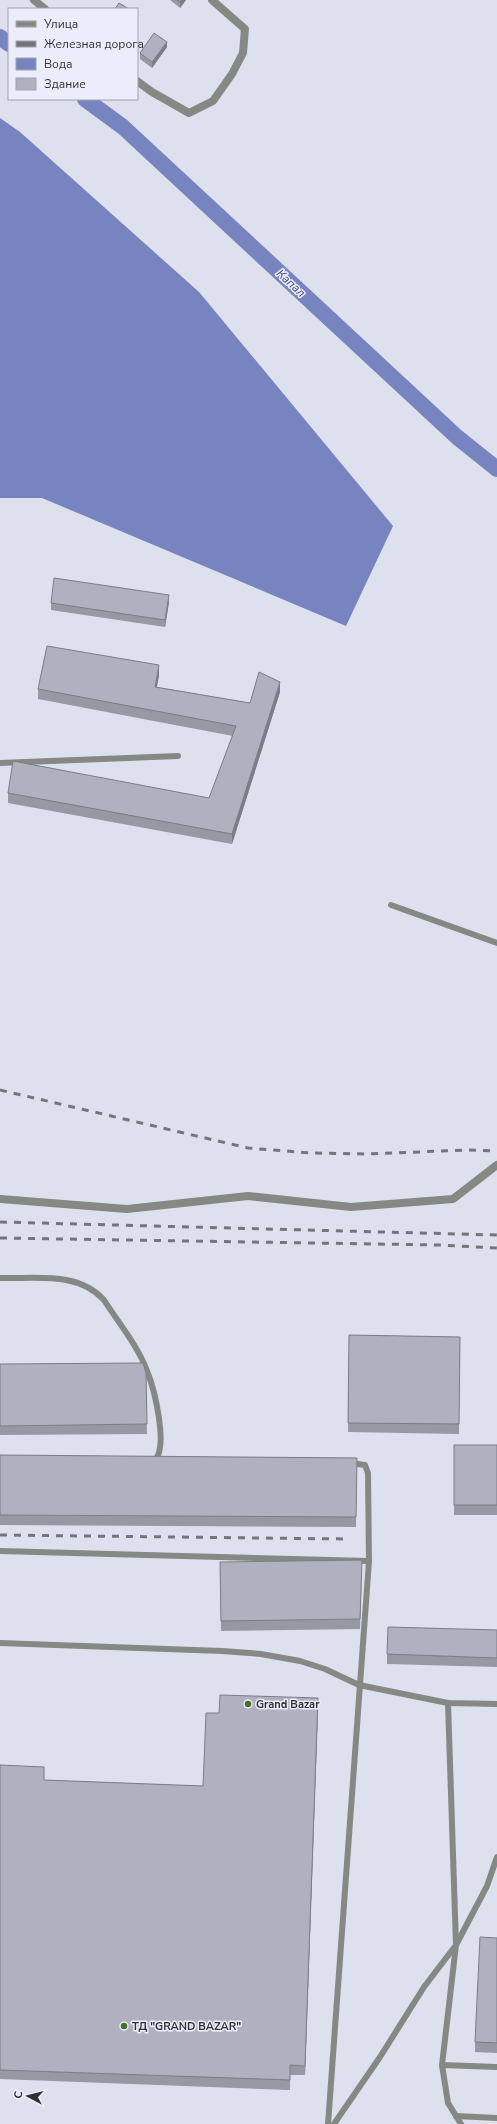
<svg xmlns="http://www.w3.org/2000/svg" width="497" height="2124" viewBox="0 0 497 2124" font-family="'Nunito Sans',sans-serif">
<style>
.water{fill:#7884bf}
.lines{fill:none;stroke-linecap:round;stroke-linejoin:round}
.canal{stroke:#7884bf;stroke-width:16}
.lane{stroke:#868884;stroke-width:6}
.street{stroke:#868884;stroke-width:8}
.rail{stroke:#73757d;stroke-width:3;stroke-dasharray:7 7;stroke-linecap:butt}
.wall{fill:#9699a3}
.shaded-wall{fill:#7a7d85}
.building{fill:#afb2be;stroke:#7a7d85}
.poi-dot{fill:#4b7029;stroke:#ebeefa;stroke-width:1.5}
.labels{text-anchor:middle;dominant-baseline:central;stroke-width:3;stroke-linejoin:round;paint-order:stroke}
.poi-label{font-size:11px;font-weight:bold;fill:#303135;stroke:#ebeefa;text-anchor:start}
.water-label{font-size:12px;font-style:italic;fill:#343a83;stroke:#ebeefa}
</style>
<rect width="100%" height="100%" fill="#dde0ed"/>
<polygon class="water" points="0,118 20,132 199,292 393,526 346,626 42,498 0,498"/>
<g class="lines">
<g class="canal">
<polyline points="0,37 9,44"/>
<polyline points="85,99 123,127 457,437 497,469"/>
</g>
<g class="lane">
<polyline points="0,763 178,756"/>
<polyline points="391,905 497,943"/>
<path d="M0 1278C36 1279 78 1271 104 1300 118 1322 138 1346 147 1371 154 1388 170 1450 153 1462"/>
<polyline points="0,1551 369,1561"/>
<polyline points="0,1643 222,1651 261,1654 300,1661 325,1669 359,1685 448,1703 497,1704"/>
<polyline points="448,1703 456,1945 442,2065 448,2103 461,2124"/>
<polyline points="442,2065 497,2067"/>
<polyline points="456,2116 497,2118"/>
<polyline points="328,2124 369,1561 368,1473 365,1465 350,1463"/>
<polyline points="334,2124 380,2057 424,1987 456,1945 487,1886 497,1857"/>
</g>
<g class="street">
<polyline points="34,0 45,9"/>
<polyline points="137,81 152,92 189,113 213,101 232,74 243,53 245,29 212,0"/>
<polyline points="0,1199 127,1209 248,1196 351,1207 453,1199 497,1165"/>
</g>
<g class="rail">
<polyline points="0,1090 248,1148 311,1153 365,1154 469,1150 497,1151"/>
<polyline points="0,1222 497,1235"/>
<polyline points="0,1238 439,1245 497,1248"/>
<polyline points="0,1535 347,1539"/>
</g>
</g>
<g class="wall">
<polygon points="170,0 186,0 180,8"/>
<polygon points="167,47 152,68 140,59 140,53"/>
<polygon points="169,602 165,627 51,610 51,603"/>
<polygon points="159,675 157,687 250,703 280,692 232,844 8,803 8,793 209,798 233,736 38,699 38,689"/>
<polygon points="349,1335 460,1337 459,1434 348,1432"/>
<polygon points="0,1364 146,1373 147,1434 0,1435"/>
<rect x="454" y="1445" width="43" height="70"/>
<polygon points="0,1455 357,1458 356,1527 0,1525"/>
<polygon points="220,1562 362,1570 360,1629 221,1631"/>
<polygon points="497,1630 497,1667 387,1664 387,1654"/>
<polygon points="318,1708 305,2075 290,2075 290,2090 0,2079 0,1765 44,1780 203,1786 219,1713"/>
<polygon points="497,1938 497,2053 475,2052 475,2042"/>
</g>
<g class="shaded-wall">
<polygon points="182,0 186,0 180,8 180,2"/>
<polygon points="167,42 167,47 152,68 152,62"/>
<polygon points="169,595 169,602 165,627 165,620"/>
<polygon points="159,665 159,675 155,696 155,687"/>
<polygon points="280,682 280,692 232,844 232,834"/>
<polygon points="318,1698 318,1708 305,2075 305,2066"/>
</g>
<g class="building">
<polygon points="177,0 182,0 180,2"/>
<polygon points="119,3 129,9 115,9"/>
<polygon points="154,33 167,42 152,62 140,53"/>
<polygon points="54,578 169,595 165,620 51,603"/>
<polygon points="47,646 159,665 155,687 250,703 259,672 280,682 232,834 8,793 13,761 209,798 236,726 38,689"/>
<polygon points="349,1335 460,1337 459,1424 348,1423"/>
<polygon points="143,1363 146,1373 147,1424 0,1426 0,1364"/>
<rect x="454" y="1445" width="43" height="60"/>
<polygon points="0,1455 357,1458 356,1517 0,1515"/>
<polygon points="362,1560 360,1619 221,1621 220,1562"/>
<polygon points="388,1627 497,1630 497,1658 387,1654"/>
<polygon points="220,1695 318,1698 305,2066 290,2065 290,2080 0,2070 0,1765 44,1767 44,1780 203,1786 206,1713 219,1713"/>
<polygon points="480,1937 497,1938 497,2043 475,2042"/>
</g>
<g class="poi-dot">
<circle cx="248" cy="1704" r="4"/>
<circle cx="124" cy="2026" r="4"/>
</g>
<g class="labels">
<g class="poi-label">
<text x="256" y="1704">Grand Bazar</text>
<text x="132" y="2026">ТД "GRAND BAZAR"</text>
</g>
<g class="water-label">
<text transform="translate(291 283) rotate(43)">Капал</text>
</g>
</g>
<rect x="8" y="8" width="130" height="92" fill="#ebeefa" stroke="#a0a2ab"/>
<rect x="16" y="21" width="20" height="6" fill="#868884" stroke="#a0a2ab"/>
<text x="44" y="28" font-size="12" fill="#303135">Улица</text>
<rect x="16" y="41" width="20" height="6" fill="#73757d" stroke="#a0a2ab"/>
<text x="44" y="48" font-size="12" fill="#303135">Железная дорога</text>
<rect x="16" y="58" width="20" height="12" fill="#7884bf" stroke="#a0a2ab"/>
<text x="44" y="68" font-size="12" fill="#303135">Вода</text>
<rect x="16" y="78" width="20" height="12" fill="#afb2be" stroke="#a0a2ab"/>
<text x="44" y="88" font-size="12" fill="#303135">Здание</text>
<g transform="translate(28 2096) rotate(277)" stroke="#ebeefa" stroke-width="3" paint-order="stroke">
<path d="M0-3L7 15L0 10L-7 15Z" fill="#303135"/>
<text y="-6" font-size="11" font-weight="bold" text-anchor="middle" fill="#303135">С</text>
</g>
</svg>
